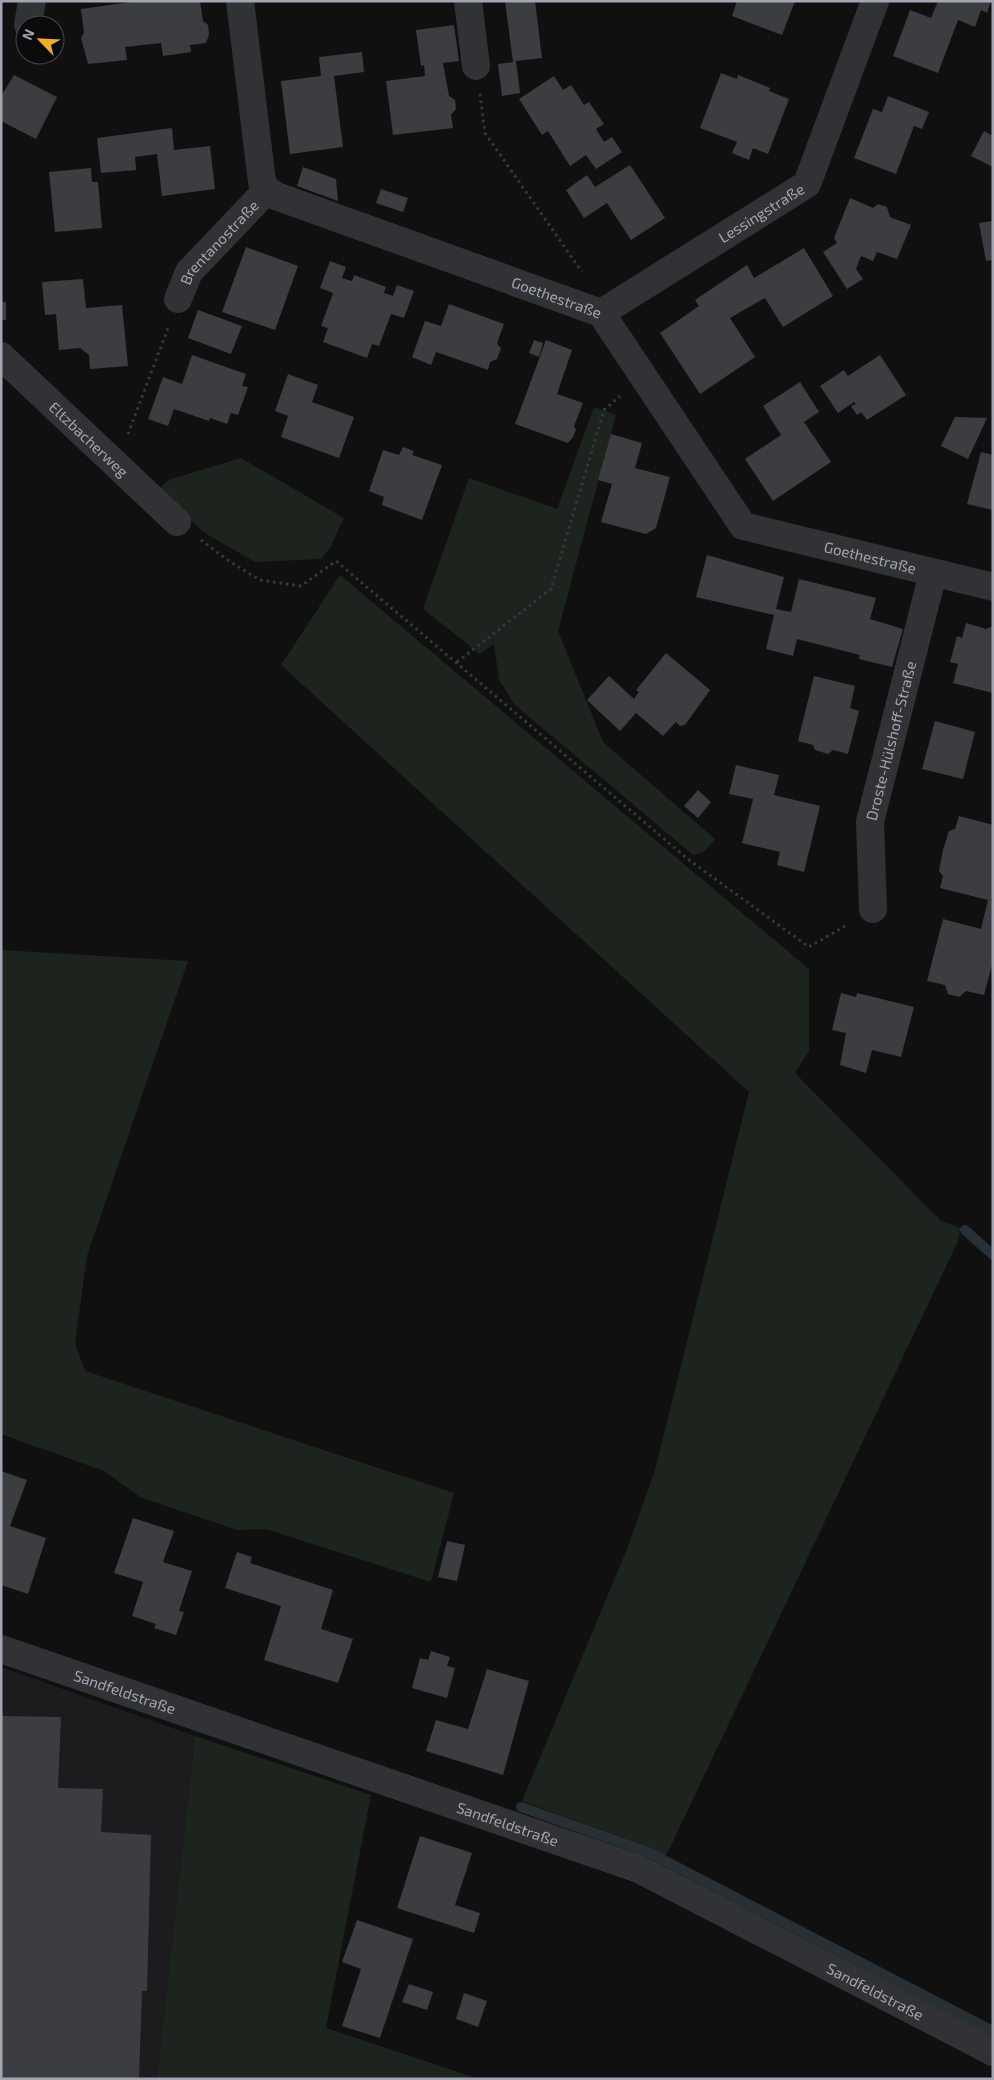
<svg xmlns="http://www.w3.org/2000/svg" width="994" height="2080" viewBox="0 0 994 2080" font-family="'Exo 2',sans-serif">
<style>
.built{fill:#1c1c1e}
.green{fill:#1c241d}
.lines{fill:none;stroke-linecap:round;stroke-linejoin:round}
.stream{stroke:#283036;stroke-width:10}
.building{fill:#3c3d41}
.path{stroke:#37383d;stroke-width:3;stroke-dasharray:2.5 4;stroke-linecap:butt}
.street{stroke:#313236;stroke-width:28}
.labels{text-anchor:middle;dominant-baseline:central;stroke-width:4.5;stroke-linejoin:round;paint-order:stroke}
.street-label{font-size:15px;fill:#a1a6b2;stroke:#0b0b0c}
</style>
<rect width="100%" height="100%" fill="#101011"/>
<polygon class="built" points="1,1667 195,1736 157,2079 1,2079"/>
<g class="green">
<polygon points="594,407 616,415 558,631 603,742 715,839 704,852 693,855 514,704 499,680 494,644 480,654 423,609 469,478 557,509"/>
<polygon points="241,458 344,518 330,548 321,559 255,562 203,532 159,489 168,480"/>
<polygon points="340,575 809,969 809,1051 795,1073 941,1221 960,1228 958,1241 666,1856 643,1845 522,1801 627,1549 655,1470 749,1092 281,665"/>
<polygon points="1,950 188,961 87,1256 75,1343 85,1371 454,1493 431,1582 266,1529 237,1530 140,1497 104,1471 1,1434"/>
<polygon points="195,1736 371,1795 326,2028 479,2079 157,2079"/>
</g>
<g class="lines">
<g class="stream">
<polyline points="965,1230 993,1255"/>
<polyline points="521,1807 648,1852 993,2031"/>
</g>
</g>
<g class="building">
<polygon points="138,1 200,1 203,21 208,25 209,35 206,43 190,45 191,52 163,56 161,43 125,47 127,60 88,64 81,38 84,33 81,9"/>
<polygon points="505,1 535,1 542,58 516,61 520,93 502,96 498,64 513,62"/>
<polygon points="737,1 795,1 782,35 732,16"/>
<polygon points="938,1 991,1 987,13 981,10 975,27 958,20 938,73 893,56 910,10 931,18"/>
<polygon points="454,25 459,61 443,63 449,96 455,100 456,109 451,115 453,128 393,135 386,81 425,76 424,65 421,66 416,30"/>
<polygon points="362,52 364,72 334,76 343,147 290,154 281,81 321,76 319,57"/>
<polygon points="721,73 737,79 738,75 770,88 769,91 789,99 768,154 753,148 749,160 732,153 737,142 700,128"/>
<polygon points="14,75 57,97 36,139 1,121 1,96"/>
<polygon points="554,76 563,90 571,85 584,105 589,102 604,124 596,129 604,142 612,137 622,152 596,169 586,155 570,166 548,131 542,135 519,99"/>
<polygon points="888,96 929,112 922,129 914,126 896,174 854,158 873,109 882,112"/>
<polygon points="172,128 174,150 210,146 215,189 162,196 157,154 135,157 136,170 101,173 97,138"/>
<polygon points="984,131 993,136 993,167 971,156"/>
<polygon points="630,165 665,218 631,240 607,203 584,218 566,190 587,175 595,187"/>
<polygon points="303,167 336,179 338,201 297,186"/>
<polygon points="91,168 92,182 98,182 102,228 55,232 49,172"/>
<polygon points="381,189 408,198 403,212 376,203"/>
<polygon points="850,198 873,208 878,204 887,207 890,217 911,225 897,259 877,252 873,261 861,256 856,269 863,279 847,289 823,252 837,243 834,238"/>
<polygon points="993,221 993,260 986,261 979,223"/>
<polygon points="246,247 298,266 275,330 222,312"/>
<polygon points="804,248 833,296 783,327 765,298 730,318 755,357 700,394 660,333 699,306 695,300 747,265 754,278"/>
<polygon points="330,261 346,267 342,278 352,281 354,275 386,287 384,293 393,296 397,285 414,291 404,318 391,314 379,346 372,344 367,358 323,342 328,328 321,326 333,293 320,288"/>
<polygon points="83,279 86,308 122,305 128,366 90,369 89,355 80,348 59,350 56,314 45,315 42,282"/>
<rect x="1" y="302" width="5" height="18"/>
<polygon points="449,304 504,324 497,343 501,349 497,359 490,362 488,370 436,352 431,365 412,357 425,321 441,326"/>
<polygon points="198,310 242,326 231,354 188,338"/>
<polygon points="534,340 543,343 539,357 529,353"/>
<polygon points="546,340 572,350 557,394 583,403 574,426 576,430 573,437 568,443 515,424"/>
<polygon points="192,355 246,374 242,386 248,387 238,415 231,413 227,424 210,418 209,421 174,409 168,426 148,419 163,377 182,384"/>
<polygon points="880,355 906,395 867,420 861,412 857,415 851,406 856,404 854,402 838,413 820,386 844,370 848,376"/>
<polygon points="288,374 318,385 312,402 354,417 339,458 281,437 288,416 275,411"/>
<polygon points="800,382 819,412 804,422 831,462 773,501 745,459 781,435 763,406"/>
<polygon points="955,417 987,418 968,459 941,446"/>
<polygon points="611,434 642,443 635,468 670,477 656,528 646,534 601,522 612,484 598,480"/>
<polygon points="403,447 414,451 412,455 442,465 422,520 382,505 384,497 369,491 383,450 399,455"/>
<polygon points="981,452 993,455 993,510 967,504"/>
<polygon points="707,555 784,577 776,609 791,612 799,579 876,598 870,619 903,629 892,667 859,659 860,655 797,639 793,656 766,649 774,615 696,597"/>
<polygon points="966,623 986,629 993,626 993,693 953,683 958,664 950,662 957,636 962,638"/>
<polygon points="666,653 710,690 685,725 680,726 676,722 663,736 636,713 620,731 587,700 609,676 634,699 639,692 636,690"/>
<polygon points="814,676 855,686 850,708 859,711 848,754 833,750 828,754 815,750 813,745 798,741"/>
<polygon points="935,721 975,732 963,779 922,769"/>
<polygon points="736,765 779,775 774,795 820,806 804,872 777,865 780,852 742,843 753,799 729,794"/>
<polygon points="698,790 711,802 698,818 684,806"/>
<polygon points="959,816 993,825 993,893 991,901 993,901 993,961 984,995 966,991 959,997 948,994 945,985 927,981 943,919 981,929 988,900 940,888 943,876 939,871 943,850 949,831 955,829"/>
<polygon points="841,993 856,997 857,993 914,1007 901,1057 872,1050 866,1073 840,1065 846,1033 832,1030"/>
<polygon points="1,1471 27,1480 10,1526 46,1538 28,1594 1,1585"/>
<polygon points="133,1518 174,1531 163,1562 192,1571 179,1611 184,1612 176,1635 154,1628 156,1624 132,1616 143,1582 114,1573"/>
<polygon points="447,1541 465,1545 457,1581 438,1577"/>
<polygon points="237,1552 252,1557 250,1563 333,1590 321,1629 353,1639 338,1683 264,1660 281,1606 225,1588"/>
<polygon points="431,1651 450,1657 447,1666 455,1668 447,1698 412,1688 420,1658 428,1660"/>
<polygon points="487,1669 529,1681 503,1775 426,1751 436,1720 468,1729"/>
<polygon points="1,1716 61,1717 58,1788 103,1789 101,1832 151,1835 147,1991 142,1991 139,2079 1,2079"/>
<polygon points="420,1836 472,1853 455,1905 480,1913 474,1933 397,1908"/>
<polygon points="357,1920 413,1939 380,2038 342,2026 361,1969 342,1962"/>
<polygon points="409,1984 433,1992 427,2010 402,2002"/>
<polygon points="464,1993 487,2001 478,2027 456,2019"/>
</g>
<g class="lines">
<g class="path">
<polyline points="480,94 485,133 582,272"/>
<polyline points="128,434 168,328"/>
<polyline points="201,540 229,561 260,580 301,586 336,561 689,860 809,947 847,925"/>
<polyline points="457,662 551,589 604,410 620,396"/>
</g>
<g class="street">
<path id="s1" d="M240 1 262 182 267 190 276 196 601 313 743 526 993 587"/>
<polyline points="468,1 476,66"/>
<polyline points="28,25 32,1"/>
<path id="s2" d="M178 299 189 272 267 190"/>
<path id="s3" d="M601 313 807 184 875 1"/>
<path id="s4" d="M1 356 177 522"/>
<path id="s5" d="M873 909 870 822 933 573"/>
<path id="s6" d="M1 1649 639 1869 993 2052"/>
</g>
</g>
<g class="labels">
<g class="street-label">
<text stroke="none"><textPath href="#s3" startOffset="189">Lessingstraße</textPath></text>
<text stroke="none"><textPath href="#s2" startOffset="71">Brentanostraße</textPath></text>
<text stroke="none"><textPath href="#s1" startOffset="501">Goethestraße</textPath></text>
<text stroke="none"><textPath href="#s4" startOffset="121">Eltzbacherweg</textPath></text>
<text stroke="none"><textPath href="#s1" startOffset="935">Goethestraße</textPath></text>
<text stroke="none"><textPath href="#s5" startOffset="171">Droste-Hülshoff-Straße</textPath></text>
<text stroke="none"><textPath href="#s6" startOffset="131">Sandfeldstraße</textPath></text>
<text stroke="none"><textPath href="#s6" startOffset="536">Sandfeldstraße</textPath></text>
<text stroke="none"><textPath href="#s6" startOffset="941">Sandfeldstraße</textPath></text>
</g>
</g>
<rect width="994" height="2080" fill="none" stroke="#a1a6b2" stroke-width="5"/>
<g transform="translate(40 40) rotate(294)"><circle r="24" fill="#0b0b0c" stroke="#47494e"/>
<path d="M0-4L9 19L0 12L-9 19Z" fill="#f0ad29"/>
<text y="-8" font-size="14" font-weight="bold" text-anchor="middle" fill="#a1a6b2">N</text>
</g>
</svg>
